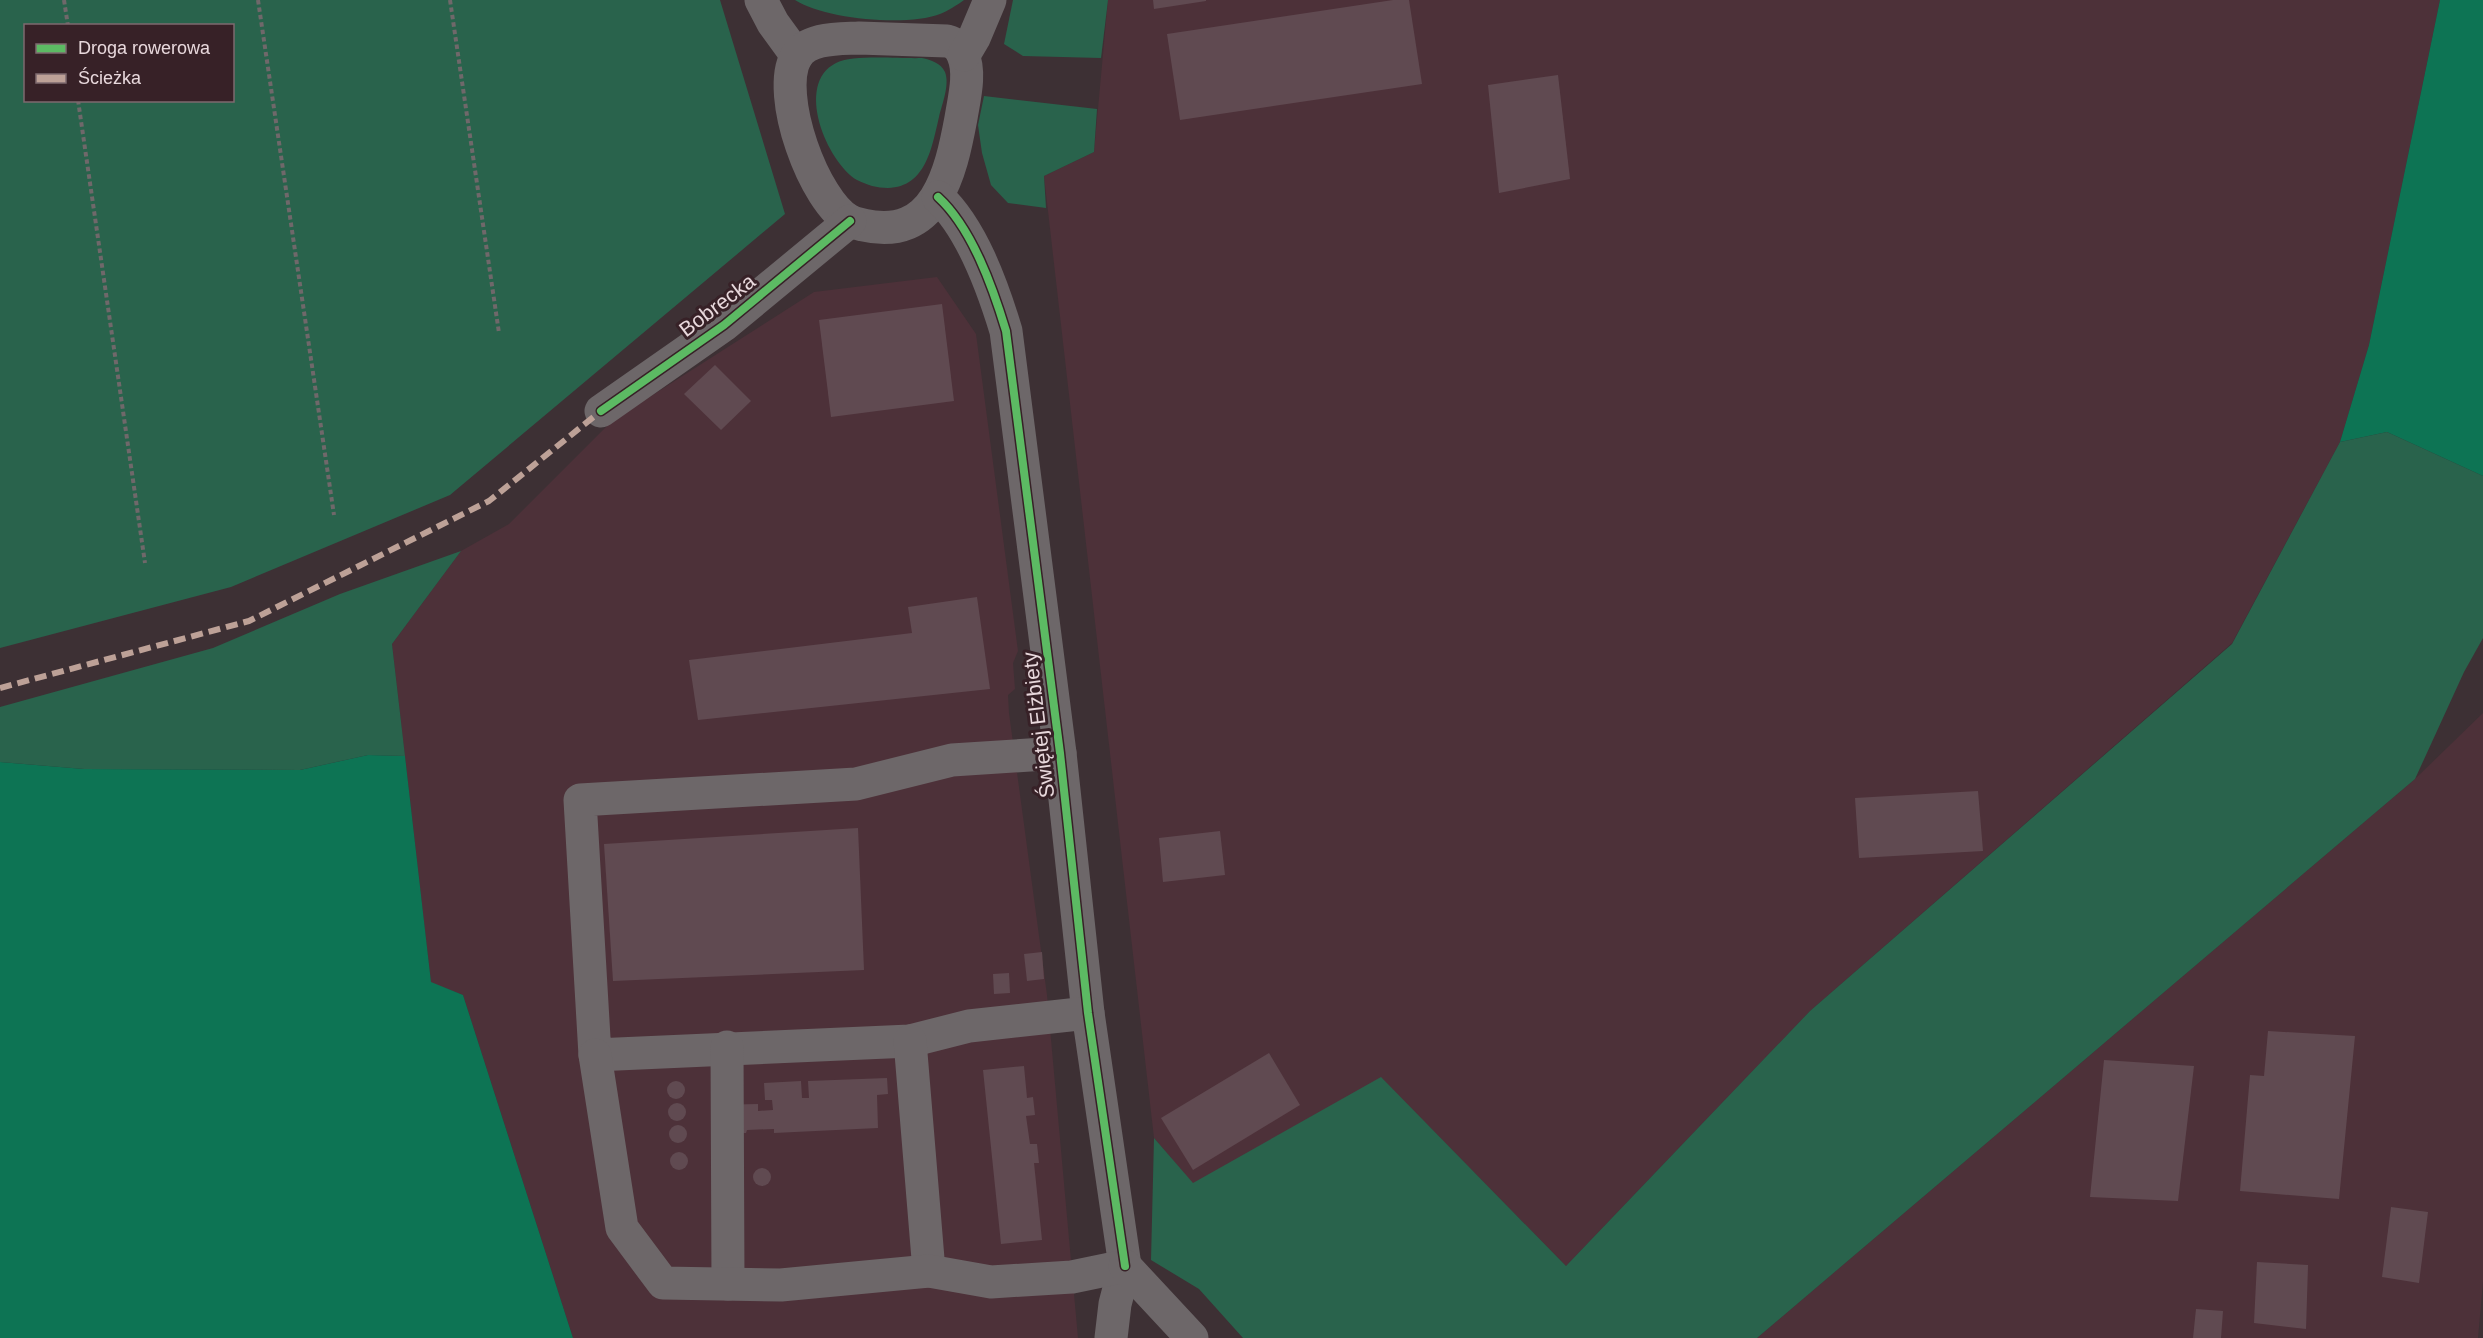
<svg xmlns="http://www.w3.org/2000/svg" width="2483" height="1338" viewBox="0 0 2483 1338" font-family="Arial,sans-serif">
<style>
.built{fill:#4d3139}
.green{fill:#29634c;fill-rule:evenodd}
.forest{fill:#0d7454}
.building{fill:#604a51}
.lines{fill:none;stroke-linecap:round;stroke-linejoin:round}
.path{stroke:#6f686a;stroke-width:4;stroke-dasharray:4.5 3;stroke-linecap:butt}
.minor{stroke:#6d6769;stroke-width:33}
.quiet{stroke:#bda197;stroke-width:6;stroke-dasharray:12 6;stroke-linecap:butt}
.cycleway-casing{stroke:#372127;stroke-width:11}
.cycleway{stroke:#5cba63;stroke-width:8}
.labels{text-anchor:middle;dominant-baseline:central;stroke-width:6;stroke-linejoin:round;paint-order:stroke}
.street-label{font-size:21px;fill:#e8d8dc;stroke:#372127}
</style>
<rect width="100%" height="100%" fill="#3d3034"/>
<g class="built">
<polygon points="1108,0 2440,0 2369,345 2340,442 2232,643 1810,1011 1566,1266 1381,1078 1193,1184 1154,1138 1044,176 1094,152"/>
<polygon points="937,277 976,334 1018,651 1013,663 1015,689 1008,695 1009,713 1047,995 1078,1338 573,1338 463,995 431,983 392,644 461,551 509,524 612,421 814,292"/>
<polygon points="2483,713 2483,1282 2478,1338 1757,1338 2415,779"/>
</g>
<g class="green">
<path d="M0 0H720L785 214 450 495 231 587 0 648ZM26 26H232V100H26Z"/>
<path d="M795 0H964C957 5 948 11 940 14 907 27 824 19 795 0Z"/>
<polygon points="1013,0 1108,0 1101,58 1023,56 1004,44"/>
<path d="M922 58C931 60 941 63 945 72 950 85 942 104 939 117 932 147 926 187 888 188 877 188 867 185 857 180 827 162 794 84 836 63 852 54 902 59 922 58Z"/>
<polygon points="984,96 1097,109 1094,152 1044,176 1046,208 1008,203 991,185 982,153 978,125"/>
<polygon points="2387,432 2483,476 2483,638 2464,672 2415,779 1757,1338 1243,1338 1199,1289 1151,1260 1154,1138 1193,1183 1381,1077 1566,1266 1810,1011 2232,644 2340,442"/>
<polygon points="461,551 392,644 405,756 368,755 300,770 84,769 0,762 0,707 213,648 340,594"/>
</g>
<g class="forest">
<polygon points="2440,0 2483,0 2483,476 2387,432 2340,442 2369,345"/>
<polygon points="368,755 405,756 431,982 463,995 573,1338 0,1338 0,762 84,769 300,770"/>
</g>
<g class="building">
<polygon points="1153,0 1206,0 1206,1 1154,9"/>
<polygon points="1393,0 1409,0 1422,84 1180,120 1167,34"/>
<polygon points="1558,75 1570,179 1499,193 1488,85"/>
<polygon points="942,304 954,401 831,417 819,320"/>
<polygon points="715,365 751,401 721,430 684,394"/>
<polygon points="977,597 990,689 698,720 689,660 912,633 908,607"/>
<polygon points="1978,791 1983,851 1859,858 1855,798"/>
<polygon points="858,828 864,970 613,981 604,844"/>
<polygon points="1220,831 1225,875 1163,882 1159,838"/>
<polygon points="1042,952 1044,979 1027,981 1024,954"/>
<polygon points="1009,973 1010,993 994,994 993,974"/>
<polygon points="2268,1031 2355,1036 2339,1199 2240,1191 2250,1075 2264,1076"/>
<polygon points="1269,1053 1300,1105 1193,1170 1161,1118"/>
<polygon points="2104,1060 2194,1066 2178,1201 2090,1197"/>
<polygon points="1024,1066 1027,1098 1033,1097 1035,1115 1026,1116 1030,1144 1037,1144 1039,1163 1034,1163 1042,1240 1001,1244 983,1070"/>
<polygon points="887,1078 888,1094 877,1095 878,1128 774,1133 774,1129 747,1130 746,1133 716,1134 715,1105 758,1104 758,1111 773,1110 772,1100 765,1100 764,1083 801,1081 802,1098 809,1098 808,1081"/>
<circle cx="676" cy="1090" r="9"/>
<circle cx="677" cy="1112" r="9"/>
<circle cx="678" cy="1134" r="9"/>
<circle cx="679" cy="1161" r="9"/>
<circle cx="762" cy="1177" r="9"/>
<polygon points="2391,1207 2428,1212 2419,1283 2382,1277"/>
<polygon points="2257,1262 2308,1265 2306,1329 2254,1323"/>
<polygon points="2196,1309 2223,1311 2221,1338 2193,1338"/>
</g>
<g class="lines">
<g class="path">
<polyline points="64,0 68,26"/>
<polyline points="258,0 334,515"/>
<polyline points="450,0 499,333"/>
<polyline points="78,100 145,563"/>
</g>
<g class="minor">
<polyline points="761,0 773,23 797,56"/>
<path d="M859 38 947 41C955 43 960 47 963 55 971 73 964 99 961 118 951 172 936 242 863 225 860 224 854 223 850 221 814 202 775 94 796 57 808 37 840 39 859 38Z"/>
<polyline points="964,55 974,38 990,0"/>
<path d="M938 197C972 228 993 288 1006 331L1060 753 1088 1013 1125 1266 1115 1304 1111 1338"/>
<polyline points="601,411 724,325 850,221"/>
<polyline points="1060,753 952,760 856,784 580,800 595,1055 910,1041 969,1026 1088,1013"/>
<polyline points="910,1041 929,1271"/>
<polyline points="727,1047 728,1284"/>
<polyline points="595,1055 622,1228 663,1283 781,1285 929,1271 991,1282 1072,1277 1125,1266"/>
<polyline points="1125,1266 1192,1338"/>
</g>
<polyline class="quiet" points="0,688 249,621 489,501 601,411"/>
<g class="cycleway-casing">
<g id="cycleway">
<path d="M938 197C972 228 993 288 1006 331L1060 753 1088 1013 1125 1266"/>
<polyline points="601,411 724,325 850,221"/>
</g>
</g>
<use href="#cycleway" class="cycleway"/>
</g>
<g class="labels">
<g class="street-label">
<text transform="translate(717 305) rotate(-37)">Bobrecka</text>
<text transform="translate(1038 725) rotate(-97)">Świętej Elżbiety</text>
</g>
</g>
<rect x="24" y="24" width="210" height="78" fill="#372127" stroke="#7e6a6f" stroke-width="1.5"/>
<rect x="36" y="44" width="30" height="9" fill="#5cba63" stroke="#7e6a6f" stroke-width="1.5"/>
<text x="78" y="54" font-size="18" fill="#e8d8dc">Droga rowerowa</text>
<rect x="36" y="74" width="30" height="9" fill="#bda197" stroke="#7e6a6f" stroke-width="1.5"/>
<text x="78" y="84" font-size="18" fill="#e8d8dc">Ścieżka</text>
</svg>
